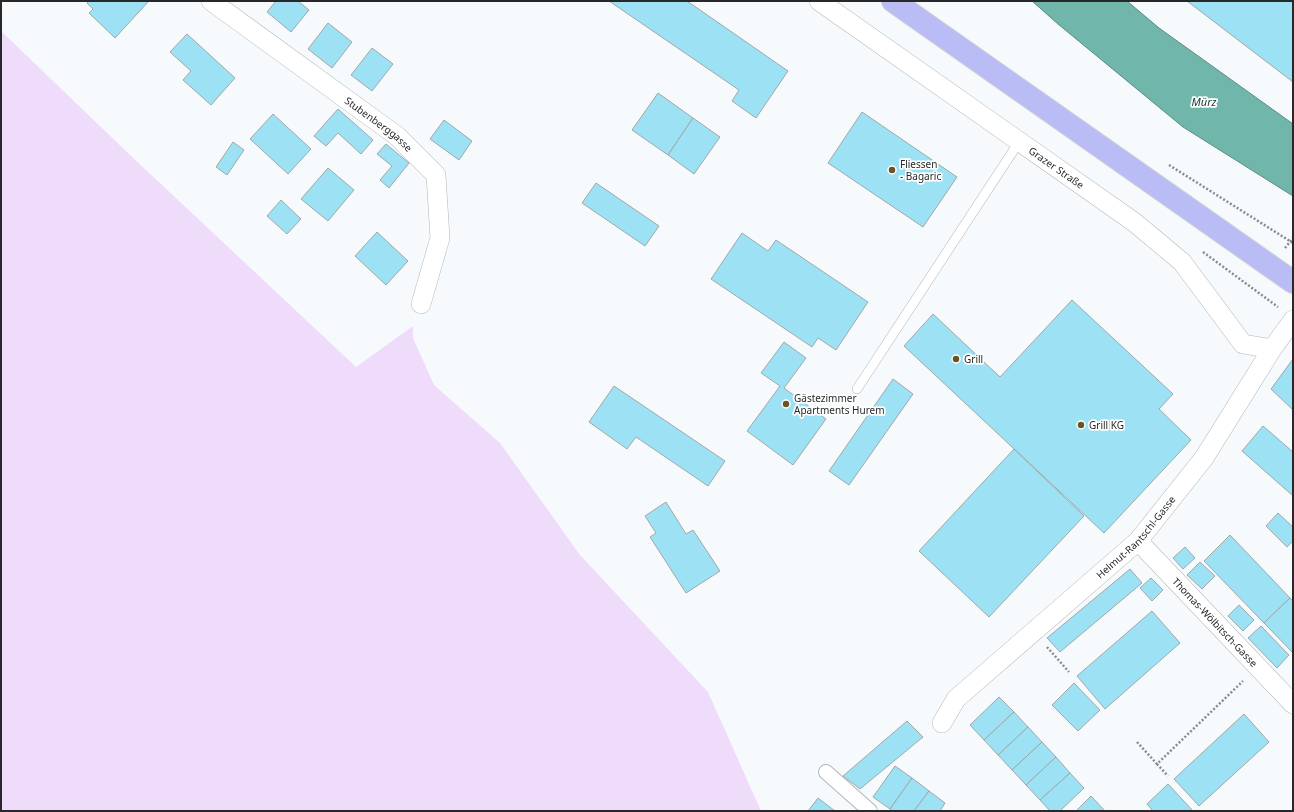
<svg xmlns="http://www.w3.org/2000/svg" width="1294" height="812" viewBox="0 0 1294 812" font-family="'Noto Sans',sans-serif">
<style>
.green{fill:#efdcfb}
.water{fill:#70b6ab;stroke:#5a8b84}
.building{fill:#9de2f4;stroke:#a2a7a8}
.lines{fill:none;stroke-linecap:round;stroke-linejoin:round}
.service-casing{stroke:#b3b7ba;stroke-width:10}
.pedestrian-casing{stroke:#b3b7ba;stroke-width:16}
.minor-casing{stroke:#b3b7ba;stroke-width:20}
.primary-casing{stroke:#d4d4d4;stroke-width:24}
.path{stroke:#898b8d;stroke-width:2.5;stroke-dasharray:2 2;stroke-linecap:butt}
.service{stroke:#fff;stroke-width:9}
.pedestrian{stroke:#fff;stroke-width:14}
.minor{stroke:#fff;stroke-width:19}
.primary{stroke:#b9bcf5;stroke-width:22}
.poi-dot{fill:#695524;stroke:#fff;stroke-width:1.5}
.labels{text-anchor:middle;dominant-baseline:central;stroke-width:3.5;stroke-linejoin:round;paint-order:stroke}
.street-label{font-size:10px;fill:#272829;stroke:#fff}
.poi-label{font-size:10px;fill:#272829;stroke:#fff;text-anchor:start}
.water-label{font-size:11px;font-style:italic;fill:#11342f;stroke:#fff}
</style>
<rect width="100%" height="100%" fill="#f6fafd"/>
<polygon class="green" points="1,31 129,154 356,367 413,326 413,338 434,385 500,443 580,555 708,692 761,811 1,811"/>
<polygon class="water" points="1032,1 1127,1 1159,28 1293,124 1293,196 1183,127 1058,24"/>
<g class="building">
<polygon points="89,1 147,1 148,2 115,38 89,13 93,9 87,3"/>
<polygon points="276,1 298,1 309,10 291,32 267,12"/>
<polygon points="609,1 687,1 788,71 756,118 732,101 739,90"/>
<polygon points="1187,1 1293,1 1293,82"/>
<polygon points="328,23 352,42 332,68 308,49"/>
<polygon points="187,34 235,78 211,105 183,80 191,71 170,52"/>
<polygon points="372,48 393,64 372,91 351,75"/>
<polygon points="658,93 693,118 668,155 632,130"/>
<polygon points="338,109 373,140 361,154 338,133 326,146 314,136"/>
<polygon points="862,112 957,177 923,227 828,163"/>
<polygon points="273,114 311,149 288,174 250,139"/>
<polygon points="693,118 720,137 694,174 668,155"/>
<polygon points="444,120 472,141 459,160 430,139"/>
<polygon points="233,142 244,150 227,175 216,167"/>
<polygon points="386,144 409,163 389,188 380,180 392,166 377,154"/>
<polygon points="328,168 354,190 328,221 301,199"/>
<polygon points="596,183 659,226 645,246 582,203"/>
<polygon points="281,200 301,219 287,234 267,216"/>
<polygon points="377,232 408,261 386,285 355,256"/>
<polygon points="742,233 768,251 776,240 868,302 836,350 818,338 812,347 711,279"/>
<polygon points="1072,300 1173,394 1159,409 1191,440 1104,533 904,346 933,314 1000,377"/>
<polygon points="784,342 806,358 784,388 826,419 793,465 747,431 780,386 761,373"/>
<polygon points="1293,359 1293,410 1271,389"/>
<polygon points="893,379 913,394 849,485 829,471"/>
<polygon points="614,386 725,461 708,486 636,437 627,449 589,422"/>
<polygon points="1263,426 1293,452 1293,493 1292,495 1242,451"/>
<polygon points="1014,449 1084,516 989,617 919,551"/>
<polygon points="666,502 686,534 693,530 720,571 686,593 650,537 656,533 645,516"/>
<polygon points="1278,513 1293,527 1293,541 1287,547 1266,526"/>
<polygon points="1230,535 1290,598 1264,623 1204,561"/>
<polygon points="1185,547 1195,558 1183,569 1173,558"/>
<polygon points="1200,562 1215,576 1202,589 1187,575"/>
<polygon points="1130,569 1142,583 1060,652 1047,638"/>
<polygon points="1151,578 1163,590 1152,601 1140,588"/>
<polygon points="1290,598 1293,601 1293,653 1264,623"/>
<polygon points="1239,605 1254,620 1243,631 1228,616"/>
<polygon points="1152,611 1180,643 1105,709 1077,676"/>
<polygon points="1261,626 1289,655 1277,668 1248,638"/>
<polygon points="1074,683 1100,710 1078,731 1052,705"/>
<polygon points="999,697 1014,712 984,740 970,725"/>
<polygon points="1014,712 1028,727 998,755 984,740"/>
<polygon points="1244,714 1269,742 1199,806 1174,779"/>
<polygon points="907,721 923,737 860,789 843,776"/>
<polygon points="1028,727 1042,742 1012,770 998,755"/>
<polygon points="1042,742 1056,757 1026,785 1012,770"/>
<polygon points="1056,757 1070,773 1040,800 1026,785"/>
<polygon points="895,766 912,778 890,809 873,797"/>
<polygon points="1070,773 1084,788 1060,811 1050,811 1040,800"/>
<polygon points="912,778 929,791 914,811 893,811 890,809"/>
<polygon points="1168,784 1193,811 1153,811 1147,804"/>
<polygon points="929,791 945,803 940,811 914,811"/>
<polygon points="1091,796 1105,811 1076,811"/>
<polygon points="818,798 835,811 808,811"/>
</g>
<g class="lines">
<g class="service-casing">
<polyline id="service" points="857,389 1019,142"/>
</g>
<g class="pedestrian-casing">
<polyline id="pedestrian" points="826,772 870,811"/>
</g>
<g class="minor-casing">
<g id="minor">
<path id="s1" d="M211 1 397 136 436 175 440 238 421 304"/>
<path id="s2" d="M819 1 1134 222 1182 262 1243 344 1272 349"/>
<path id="s3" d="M1138 541 1293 704"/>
<path id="s4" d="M942 723 956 699 1138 541 1204 458 1272 349 1293 320"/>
</g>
</g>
<g class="primary-casing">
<polyline id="primary" points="893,1 1293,282"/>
</g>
<g class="path">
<polyline points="1169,165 1293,243"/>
<polyline points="1285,248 1293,238"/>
<polyline points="1203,252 1278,307"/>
<polyline points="1047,647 1069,672"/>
<polyline points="1137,742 1157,764 1243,681"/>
<polyline points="1157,764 1168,776"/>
</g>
<use href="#service" class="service"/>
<use href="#pedestrian" class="pedestrian"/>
<use href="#minor" class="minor"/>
<use href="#primary" class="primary"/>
</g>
<g class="poi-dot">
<circle cx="892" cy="170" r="4"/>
<circle cx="956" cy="359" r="4"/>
<circle cx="786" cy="404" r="4"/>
<circle cx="1081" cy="425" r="4"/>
</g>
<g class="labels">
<g class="street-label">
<text stroke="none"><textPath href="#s1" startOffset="208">Stubenberggasse</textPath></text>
<text stroke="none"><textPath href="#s2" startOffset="290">Grazer Straße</textPath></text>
<text stroke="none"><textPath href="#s4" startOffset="270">Helmut-Rantschl-Gasse</textPath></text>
<text stroke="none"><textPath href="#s3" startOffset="112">Thomas-Wölbitsch-Gasse</textPath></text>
</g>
<g class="poi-label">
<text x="900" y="164">Fliessen<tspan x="900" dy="12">- Bagaric</tspan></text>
<text x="964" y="359">Grill</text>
<text x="794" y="398">Gästezimmer<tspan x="794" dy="12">Apartments Hurem</tspan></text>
<text x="1089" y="425">Grill KG</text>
</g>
<g class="water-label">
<text x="1204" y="101">Mürz</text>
</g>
</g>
<rect width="1294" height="812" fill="none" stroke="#272829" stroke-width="4"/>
</svg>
